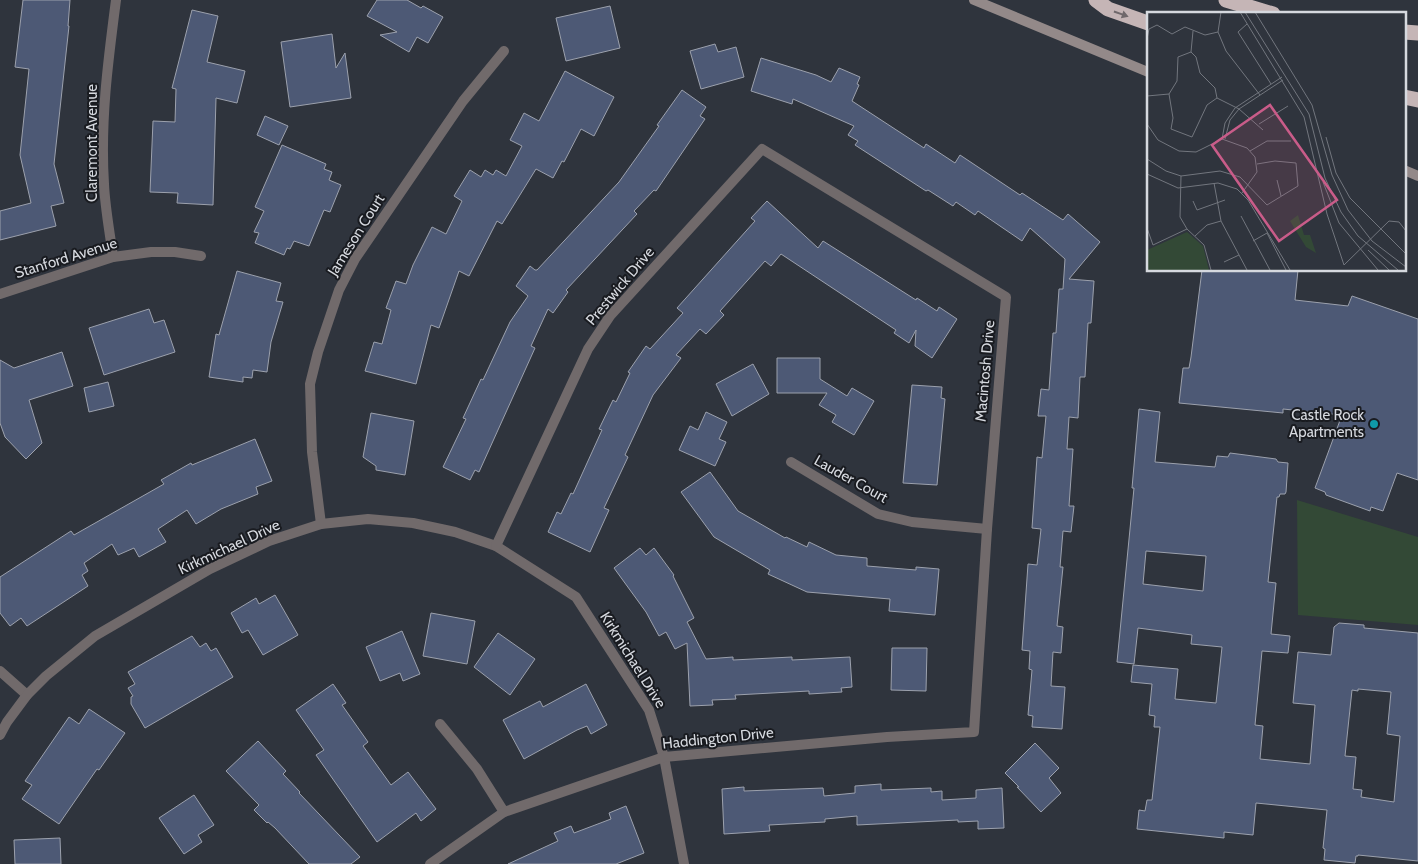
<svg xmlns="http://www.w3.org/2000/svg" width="1418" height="864" viewBox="0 0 1418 864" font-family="Cabin,sans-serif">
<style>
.green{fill:#334936}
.building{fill:#4d5975;stroke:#9ca1ad;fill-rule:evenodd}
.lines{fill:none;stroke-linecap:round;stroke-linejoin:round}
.street{stroke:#716a6b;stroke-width:10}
.secondary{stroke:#938989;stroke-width:10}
.highway{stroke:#c5b5b6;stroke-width:15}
.oneway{fill:#6f686b}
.culture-dot{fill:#0f9aa8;stroke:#191b20;stroke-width:2}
.labels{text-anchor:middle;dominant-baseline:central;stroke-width:4;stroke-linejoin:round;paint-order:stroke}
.street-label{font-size:15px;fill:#d6d9df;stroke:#191b20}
.poi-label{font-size:15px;fill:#d6d9df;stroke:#191b20;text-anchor:end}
.inset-road{fill:none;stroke:#72767e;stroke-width:1}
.view{fill:#c95c89;fill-opacity:0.15;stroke:#c95c89;stroke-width:2.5}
.inset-edge{fill:none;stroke:#d6d9df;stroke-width:2.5}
</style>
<rect width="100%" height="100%" fill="#2f343d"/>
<polygon class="green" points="1297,500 1418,537 1418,625 1298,615"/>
<g class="building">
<polygon points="23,0 70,0 68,26 69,26 54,164 64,203 51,206 56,226 0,240 0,211 31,203 20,155 29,69 15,67"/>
<polygon points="377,0 407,0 421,8 423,6 443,17 428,43 417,37 409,52 380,35 397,32 367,16"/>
<polygon points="610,6 620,48 566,61 556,18"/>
<polygon points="192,10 218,16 207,62 245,71 237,103 216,98 213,205 177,203 178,193 150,192 153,121 175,122 176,89 172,88"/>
<polygon points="332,34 336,68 345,53 351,98 290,107 281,42"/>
<polygon points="715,44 718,52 736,47 744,77 701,89 690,51"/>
<polygon points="761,58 816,75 831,82 839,68 860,77 857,84 859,85 852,101 924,148 926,144 955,163 960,155 1020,195 1022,193 1063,220 1068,214 1100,242 1069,279 1094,281 1091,323 1088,323 1085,377 1080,377 1078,418 1069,417 1067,449 1073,449 1069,506 1074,506 1071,532 1063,531 1060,567 1063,567 1057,626 1063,627 1061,653 1053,652 1051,686 1065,687 1062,729 1032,727 1033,716 1028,715 1032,670 1029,669 1030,651 1022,650 1028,564 1037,565 1041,529 1032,528 1037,457 1042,458 1046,416 1038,416 1041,389 1049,390 1053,333 1056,333 1059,289 1063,289 1065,259 1030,228 1022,241 978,211 975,215 956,202 953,206 928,190 926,191 855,145 858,141 848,135 854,126 793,99 792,104 751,91"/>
<polygon points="565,71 614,97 594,136 581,129 564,162 562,161 553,178 536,169 502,224 497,221 469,276 459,271 439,328 431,325 416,384 365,371 374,342 382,344 391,310 386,308 396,281 406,284 413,265 432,227 446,234 462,201 454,196 470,170 481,177 485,170 493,175 496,170 506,176 522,146 510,140 524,113 539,121"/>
<polygon points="682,90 706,107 700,116 705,119 656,191 654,190 634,211 637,214 566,290 568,292 553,313 548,309 531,346 535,348 479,472 475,470 470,480 443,467 466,419 463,418 481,379 483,380 510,322 528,296 516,286 530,266 535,270 537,270 619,182 659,126 657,125"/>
<polygon points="265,116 288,126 279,145 257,135"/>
<polygon points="282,145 326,164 324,169 332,172 329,180 341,185 330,212 324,210 309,246 294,241 290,249 287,248 284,255 255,243 259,233 254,232 264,211 255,207"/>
<polygon points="767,201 818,248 823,241 916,300 917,298 937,311 939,307 957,319 932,358 915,346 916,330 909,343 894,333 896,330 781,254 771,266 765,261 720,311 724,315 706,334 700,329 676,355 681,358 653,395 625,455 628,457 604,508 609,510 590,552 548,532 557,512 561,514 571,493 573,494 602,430 599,429 613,400 616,402 630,373 628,372 646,346 650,349 683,313 677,308 755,221 751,218"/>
<polygon points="1202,270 1298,270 1295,300 1348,306 1352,296 1418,319 1418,480 1397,473 1383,511 1371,507 1370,511 1326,495 1325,492 1315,488 1342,415 1283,409 1283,413 1179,403 1183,368 1189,368 1191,357"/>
<polygon points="237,271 281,283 276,301 283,302 271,342 267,372 253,370 252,378 243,377 243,382 209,377 216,334 219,335"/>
<polygon points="149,309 154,323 164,320 175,352 104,375 89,328"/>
<polygon points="62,352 73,386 29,400 42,443 26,459 5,437 0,423 0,360 14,368"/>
<polygon points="777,358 820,358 820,379 847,396 852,388 874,401 854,435 832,422 836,415 819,405 827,393 777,393"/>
<polygon points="753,364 769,394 732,416 716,384"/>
<polygon points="108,382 114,406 89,412 84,388"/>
<polygon points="912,385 942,387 941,398 945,399 937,485 903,483"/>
<path d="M1139 409 1160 412 1155 462 1215 467 1217 456 1228 457 1230 453 1276 459 1278 462 1288 463 1286 492 1285 494H1280L1279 497H1277L1268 582 1276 583 1271 634 1290 636 1288 653 1262 651 1255 725 1263 726 1260 759 1310 764 1315 705 1293 703 1298 652 1331 655 1334 627 1339 623 1364 625V628L1418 633V861L1358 855V856H1356L1355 863 1324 860 1325 849 1323 848 1327 810 1256 803 1253 835 1224 832V838L1137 829 1139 810 1145 811 1147 800H1152L1160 727H1154L1155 716 1149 715 1152 684 1131 682 1133 665 1178 669 1175 699 1216 703 1222 647 1191 644 1192 635 1138 628 1134 664 1117 662 1134 488H1132ZM1146 551 1206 556 1203 591 1143 584ZM1358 689 1391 692 1387 734 1400 736 1394 802 1361 797 1362 790 1353 789 1356 757 1345 756 1352 690 1358 691Z"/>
<polygon points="706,412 727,422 719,439 726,442 715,466 679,450 690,426 698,430"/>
<polygon points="371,413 414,421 405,475 376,470 376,466 363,457"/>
<polygon points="255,439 272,481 256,487 258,494 221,509 196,524 187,510 158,529 166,542 139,557 134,548 118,555 112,544 84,563 88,571 82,575 88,586 27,626 21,618 10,626 0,613 0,577 71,531 74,535 164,484 161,480 191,463 192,465"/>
<polygon points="710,472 738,511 785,538 786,537 807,547 809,542 836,555 867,558 867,566 916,570 916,567 939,569 935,615 889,611 890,599 807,592 768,574 770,570 714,537 681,492"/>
<polygon points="640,548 646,555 654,548 674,575 673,576 694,618 687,622 706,659 733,657 733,660 792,657 792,660 850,657 852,687 841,688 842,692 809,694 809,691 735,695 736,699 712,700 713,705 690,706 687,643 675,649 666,632 659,636 646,612 614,568"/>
<polygon points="275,595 298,635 263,655 248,630 242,633 231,613 256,598 259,604"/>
<polygon points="431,613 475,621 467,664 423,656"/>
<polygon points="402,631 420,674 403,681 400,673 380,681 366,647"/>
<polygon points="498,633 535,659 510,695 474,667"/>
<polygon points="192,636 200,647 206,643 211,651 216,648 233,677 145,728 131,704 131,697 133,696 128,688 135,684 128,672"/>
<polygon points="892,648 927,648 926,691 891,690"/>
<polygon points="333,684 346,703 342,705 368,742 363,746 391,785 408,772 436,809 421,821 416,813 377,842 316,755 324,750 296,710"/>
<polygon points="586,684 607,725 591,734 587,726 577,730 524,759 503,720 540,701 543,707"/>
<polygon points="89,709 125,733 99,770 97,769 59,824 22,799 32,785 25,781 69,717 79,724"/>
<polygon points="258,741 286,771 283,774 300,792 299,793 360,857 351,864 309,864 275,828 268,822 267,823 254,810 259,805 226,771"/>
<polygon points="1035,743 1059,768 1049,778 1061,793 1041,812 1017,787 1019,787 1005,773"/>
<polygon points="881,784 881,790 931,788 931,792 942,791 942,800 976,798 976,790 1002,788 1004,828 978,829 978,821 958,822 958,820 857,825 857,816 825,819 825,822 769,825 770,831 724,834 722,789 744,787 744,791 823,788 824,796 855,793 855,786"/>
<polygon points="194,795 214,825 198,835 202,842 184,854 159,818"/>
<polygon points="626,806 644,853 616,864 508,864 558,841 554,833 571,826 574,833 611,819 609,813"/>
<polygon points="60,838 61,864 15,864 14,840"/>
</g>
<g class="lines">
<g class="street">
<path d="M113 257C110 233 105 208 104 184 100 122 108 61 116 0"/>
<polyline points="0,294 113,257 151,252 175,252 201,256"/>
<polyline points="791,462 878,514 912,522 987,529"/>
<polyline points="321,524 312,452 310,384 318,352 339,290 355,259 463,101 504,51"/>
<polyline points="0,671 27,695"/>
<polyline points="440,724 477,769 504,812"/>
<polyline points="0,735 7,722 27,695 46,676 95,636 210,569 269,541 321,524 368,519 413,523 455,532 496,546 576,597 649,710 664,757 684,864"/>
<polyline points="430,864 504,812 664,757 887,737 974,732 987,529 1006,297 762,149 610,316 588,349 496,546"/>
</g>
<g class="secondary">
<polyline points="974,0 1148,72"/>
<polyline points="1404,170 1418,176"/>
</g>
<g class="highway">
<polyline points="1096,0 1108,9 1148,23"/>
<polyline points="1226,0 1273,14"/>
<polyline points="1404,32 1418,33"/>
<polyline points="1404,97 1418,100"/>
</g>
</g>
<defs><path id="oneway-solid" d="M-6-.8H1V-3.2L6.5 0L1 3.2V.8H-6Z" transform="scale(1.25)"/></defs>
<use class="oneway" href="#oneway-solid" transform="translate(1121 14) rotate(19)"/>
<circle class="culture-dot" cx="1374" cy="424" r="5"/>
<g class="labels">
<g class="street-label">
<text transform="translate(92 143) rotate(-90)">Claremont Avenue</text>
<text transform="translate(356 235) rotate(-58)">Jameson Court</text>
<text transform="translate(66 258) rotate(-17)">Stanford Avenue</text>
<text transform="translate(620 286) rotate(-50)">Prestwick Drive</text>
<text transform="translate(985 371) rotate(-85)">Macintosh Drive</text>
<text transform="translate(851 479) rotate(29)">Lauder Court</text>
<text transform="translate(229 547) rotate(-25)">Kirkmichael Drive</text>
<text transform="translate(633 660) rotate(58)">Kirkmichael Drive</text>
<text transform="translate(718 738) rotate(-6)">Haddington Drive</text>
</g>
<g class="poi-label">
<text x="1364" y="415">Castle Rock<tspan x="1364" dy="17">Apartments</tspan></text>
</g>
</g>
<g transform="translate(1147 12)">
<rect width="259" height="259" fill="#2f343d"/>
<path d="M151 203 157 223H163L169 241 159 235 143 209ZM40 220 56 234 62 258H0V238Z" fill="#334936"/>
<path class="inset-road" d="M74 0 71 20 79 39 113 83M93 0 157 105 180 202 197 253M98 0 162 102 178 166 194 200 211 224 251 258M108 0 165 93 185 163 201 198 225 229 259 255M100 12 91 20 124 72M0 27 2 17 10 13 25 22 38 15 58 23 71 20M44 40 31 45 30 69 22 82 26 106 24 117 45 125 60 93 70 86M44 40 49 45 53 61 68 76 70 86 92 97 116 118M44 40 46 19M0 84 22 82M0 112 11 128 32 139 49 140 75 127 100 136 108 145 110 160 95 181M112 112 141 94M179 125 189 161 203 186 259 242M75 127 78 111 88 96 135 65M78 127 83 108 92 97 136 68M103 139 120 129H144M0 147 19 159 34 164 73 159 93 165 120 193 151 174 149 151 128 149 110 152M0 162 31 176 71 171 90 177 101 188 143 258M34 164 33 205 40 217 57 233 64 258M130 168 134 184M176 170 192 211 231 258M67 171 74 209 100 258M46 189 50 198 78 188M94 204 123 258M0 216 6 233 40 217M120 221 139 258M48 224 60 213 74 209M106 229 120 221M221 238 242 258M77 250 92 243M197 253 242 209 252 210 259 219"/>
<path class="view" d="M123 93 190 188 132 229 65 133Z"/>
<rect width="259" height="259" class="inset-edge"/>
</g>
</svg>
